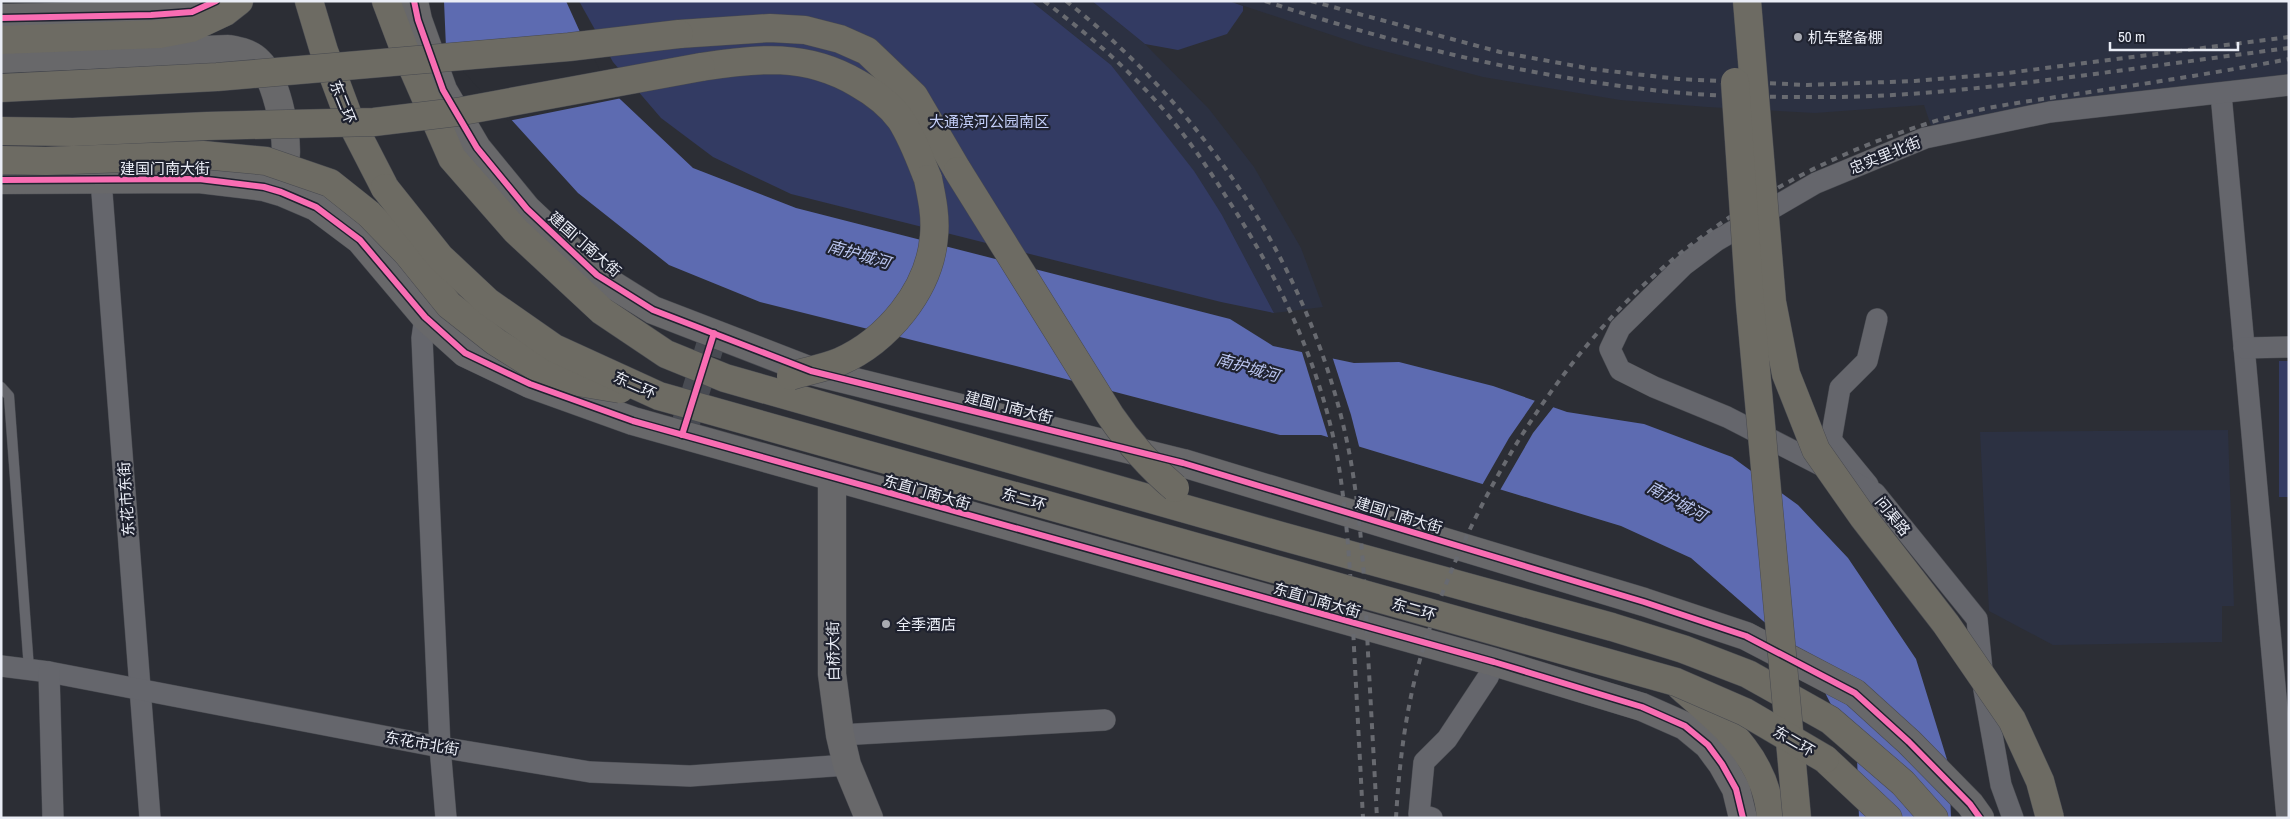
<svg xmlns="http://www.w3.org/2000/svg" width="2290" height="819" viewBox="0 0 2290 819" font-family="'Archivo Narrow','Noto Sans SC',sans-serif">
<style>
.built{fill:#2c3142}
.green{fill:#333b63}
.water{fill:#5d6bb1}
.pier{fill:#2c2e35}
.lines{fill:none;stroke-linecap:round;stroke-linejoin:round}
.secondary-tunnel{stroke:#484b52;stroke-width:28;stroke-dasharray:28 14;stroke-linecap:butt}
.lane-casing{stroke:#484a50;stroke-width:11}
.street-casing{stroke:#484a50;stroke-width:22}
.secondary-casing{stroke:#484a50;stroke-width:29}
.highway-casing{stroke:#484a50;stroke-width:29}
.lane{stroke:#65666c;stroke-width:10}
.street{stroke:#65666c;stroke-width:21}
.secondary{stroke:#68686a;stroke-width:28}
.highway{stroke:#6d6b63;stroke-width:28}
.rail{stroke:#686a70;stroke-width:4;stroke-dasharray:6 6;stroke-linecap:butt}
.highway-bridge-casing{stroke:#484a50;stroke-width:29;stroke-linecap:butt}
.highway-bridge{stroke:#6d6b63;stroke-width:28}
.cycleway-casing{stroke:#1f222f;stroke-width:9}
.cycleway{stroke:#f96db3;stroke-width:6}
.poi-dot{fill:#a8aab2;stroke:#1f222f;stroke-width:2}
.labels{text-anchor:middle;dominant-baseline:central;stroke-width:4.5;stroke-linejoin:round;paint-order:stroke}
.poi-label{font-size:15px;fill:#eaedf6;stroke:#1f222f;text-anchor:start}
.street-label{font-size:15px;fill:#eaedf6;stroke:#1f222f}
.park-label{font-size:15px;fill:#c5d0fa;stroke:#1f222f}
.water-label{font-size:16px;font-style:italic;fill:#b9c4ee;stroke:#1f222f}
</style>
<rect width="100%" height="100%" fill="#2c2e35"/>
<g class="built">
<polygon points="1031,1 1092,1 1145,44 1209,109 1254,167 1301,248 1323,307 1274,313 1222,215 1111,65"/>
<polygon points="1229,1 2289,1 2289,74 2040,107 1932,129 1924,105 1815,113 1707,107 1620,100 1483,77 1365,46"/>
<polygon points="2228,430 2234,606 2222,606 2222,642 2053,645 1989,611 1980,432"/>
</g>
<g class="green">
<polygon points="579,1 1031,1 1111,65 1194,171 1222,215 1274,313 1221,302 791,194 713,157 661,118 613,62"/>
<polygon points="1092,1 1229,1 1243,6 1243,11 1227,34 1178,50 1145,44"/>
<rect x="2279" y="361" width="10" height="136"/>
</g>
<polygon class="water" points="444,1 566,1 603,83 693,168 796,208 1230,319 1273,346 1354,363 1399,362 1493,386 1567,412 1644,424 1732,457 1798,505 1848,558 1916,659 1949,766 1951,818 1859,818 1857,756 1809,661 1691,558 1621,526 1321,435 1280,435 1008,364 760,302 669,265 578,193 446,48"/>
<g class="pier">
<polygon points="583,34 605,82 622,98 508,121 444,50"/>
<polygon points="1301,349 1332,356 1351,415 1360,450 1329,440"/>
<polygon points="1536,399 1555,405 1533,433 1499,492 1481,487 1509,438"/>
</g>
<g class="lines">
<polyline class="secondary-tunnel" points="682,435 714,333"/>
<g class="lane-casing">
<polyline id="lane" points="1,387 9,396 29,669"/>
</g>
<g class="street-casing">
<g id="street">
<polyline points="2221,94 2287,818"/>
<polyline points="101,180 150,818"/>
<polyline points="425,317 422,338 440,747 446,818"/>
<polyline points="2244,348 2289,347"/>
<polyline points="1868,485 1831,440 1840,388 1867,361 1877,319"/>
<polyline points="1,666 49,672 440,747 590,772 690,776 847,765"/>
<polyline points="49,672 53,818"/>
<polyline points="840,735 1105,720"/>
<polyline points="1432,818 1419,814 1424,762 1447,739 1488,677 1494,662"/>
<polyline points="2013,818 2001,785 1984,690 1977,619 1875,493 1727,417 1654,387 1620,370 1610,349 1620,328 1684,265 1716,241 1816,183 1925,138 2050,112 2289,85"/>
</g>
</g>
<g class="secondary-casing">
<g id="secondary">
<polyline points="414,1 418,20 443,90 477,148 527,209 597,275 653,310 811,371 1183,463 1644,602 1746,636 1855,693 1909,742 1970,804 1980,818"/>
<polyline points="1,18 151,15 192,12 216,1"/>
<path d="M1 59 228 49C239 51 251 53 259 62 276 78 286 129 286 152 286 164 279 178 276 189"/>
<polyline points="1,180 199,179 264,187 281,192 316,207 360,240 425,317 465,353 530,384 633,421 1494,662 1642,707 1685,726 1708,745 1722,764 1736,789 1743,818"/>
<polyline points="832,478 832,674 840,735 847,765 869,818"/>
</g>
</g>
<g class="highway-casing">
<g id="highway">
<polyline points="309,1 324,51 349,118 385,188"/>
<polyline points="386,1 403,46 452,158 516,231 602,311 666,354 725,378 1281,536 1612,627 1683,649 1748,674 1830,720 1903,783 1934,818"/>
<polyline points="679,34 770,28 805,30 840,39 867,51 914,96 958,171"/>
<polyline points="1,40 160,34 191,28 225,12 239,1"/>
<path d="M701 67C758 58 806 53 857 83 873 92 890 105 901 120 913 139 920 159 928 179"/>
<path d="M1681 687C1723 724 1766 757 1771 818"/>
<polyline points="1825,759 1888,818"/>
</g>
</g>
<use href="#lane" class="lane"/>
<use href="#street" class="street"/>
<use href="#secondary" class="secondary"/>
<use href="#highway" class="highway"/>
<g class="rail">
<path d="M1044 1C1077 26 1109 52 1138 82 1171 115 1200 155 1225 195 1277 274 1319 361 1337 455 1348 519 1351 583 1354 648 1357 704 1360 761 1363 818"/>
<path d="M1066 1C1211 115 1318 280 1351 462 1362 526 1365 589 1368 653 1371 708 1374 763 1377 818"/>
<path d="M1265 1C1394 44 1526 76 1661 91 1716 97 1772 97 1828 97 1904 97 1981 88 2056 79 2134 69 2211 58 2289 48"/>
<polyline points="1311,1 1500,52 1592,69 1678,79 1807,85 1915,81 1999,74 2289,37"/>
<path d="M1396 818C1399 766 1405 714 1419 663 1460 518 1554 357 1672 260 1747 198 1836 152 1929 123 1975 108 2023 102 2070 95 2143 84 2216 73 2289 59"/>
</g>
<g class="highway-bridge-casing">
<g id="highway-bridge">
<polyline points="1747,1 1772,302 1786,374 1816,450 1863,517 1946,624 2012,720 2040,781 2050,818"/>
<polyline points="1735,82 1750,304 1797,818"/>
<polyline points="1,88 217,77 569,47 679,34"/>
<polyline points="1,131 73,132 207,126 374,122 457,112 701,67"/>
<polyline points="1,160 46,161 203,155 266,161 330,183 369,214 407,253 449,305 496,342 536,367 578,382 620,389"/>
<path d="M958 171 1110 415C1129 443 1149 466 1175 488"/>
<polyline points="385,188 440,257 488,302 554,348 659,396 1676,682 1745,712 1825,759"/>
<path d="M791 376C807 371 824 368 839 362 887 341 930 290 934 236 936 217 932 198 928 179"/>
</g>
</g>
<use href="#highway-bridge" class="highway-bridge"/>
<g class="cycleway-casing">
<g id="cycleway">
<polyline points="414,1 418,20 443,90 477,148 527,209 597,275 653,310 811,371 1183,463 1644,602 1746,636 1855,693 1909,742 1970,804 1980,818"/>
<polyline points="1,18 151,15 192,12 216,1"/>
<polyline points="1,180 199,179 264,187 281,192 316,207 360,240 425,317 465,353 530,384 633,421 1494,662 1642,707 1685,726 1708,745 1722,764 1736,789 1743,818"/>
<polyline points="682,435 714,333"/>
</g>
</g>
<use href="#cycleway" class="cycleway"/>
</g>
<g class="poi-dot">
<circle cx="1798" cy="37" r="5"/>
<circle cx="886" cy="624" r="5"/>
</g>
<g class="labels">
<g class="poi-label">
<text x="1808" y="37">机车整备棚</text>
<text x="896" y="624">全季酒店</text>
</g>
<g class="street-label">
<text transform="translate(343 102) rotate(68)">东二环</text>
<text transform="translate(1885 155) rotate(-22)">忠实里北街</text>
<text x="165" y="168">建国门南大街</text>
<text transform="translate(585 244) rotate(41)">建国门南大街</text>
<text transform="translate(635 385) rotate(24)">东二环</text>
<text transform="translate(1009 407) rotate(14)">建国门南大街</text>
<text transform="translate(927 492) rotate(16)">东直门南大街</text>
<text transform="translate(126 499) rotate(-94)">东花市东街</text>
<text transform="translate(1024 499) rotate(16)">东二环</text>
<text transform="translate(1399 515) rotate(17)">建国门南大街</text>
<text transform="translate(1893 516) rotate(51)">问渠路</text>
<text transform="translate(1317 600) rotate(16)">东直门南大街</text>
<text transform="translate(1414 609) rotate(16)">东二环</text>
<text transform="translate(833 651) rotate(-91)">白桥大街</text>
<text transform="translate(1794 741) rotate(30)">东二环</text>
<text transform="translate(422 743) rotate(10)">东花市北街</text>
</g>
<g class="park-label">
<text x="989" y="121">大通滨河公园南区</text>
</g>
<g class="water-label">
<text transform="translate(859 254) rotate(16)">南护城河</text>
<text transform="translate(1248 367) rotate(16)">南护城河</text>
<text transform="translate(1677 501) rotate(29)">南护城河</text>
</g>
</g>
<rect width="2290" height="819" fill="none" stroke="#eaedf6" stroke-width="5"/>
<path d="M2110 42v8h128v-8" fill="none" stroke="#eaedf6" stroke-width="2.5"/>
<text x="2118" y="42" font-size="15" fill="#eaedf6" stroke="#1f222f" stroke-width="4" paint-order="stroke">50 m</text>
</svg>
